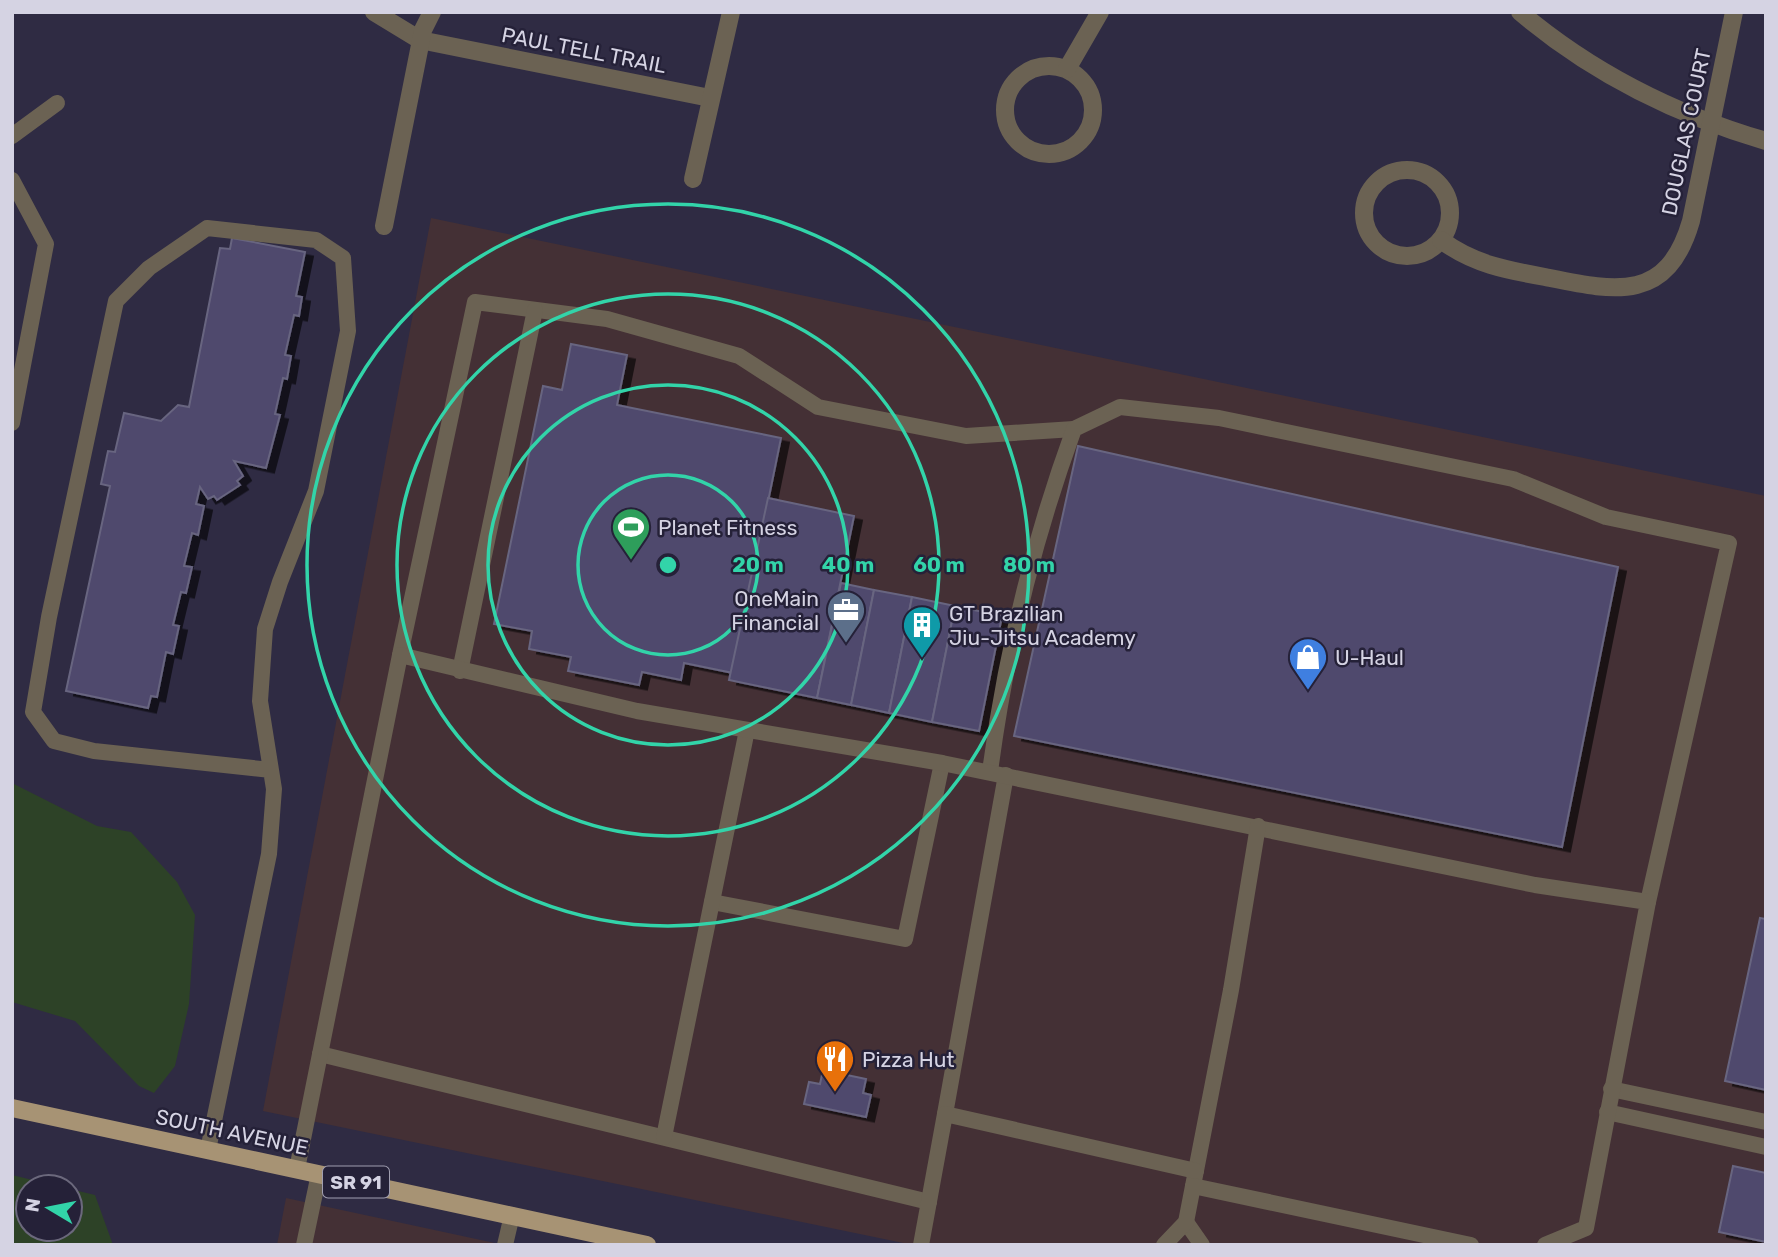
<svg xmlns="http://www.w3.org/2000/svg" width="1778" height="1257" viewBox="0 0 1778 1257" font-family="Rubik,sans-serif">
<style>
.commercial{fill:#443035}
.green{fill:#2d4227}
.building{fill:#4f496d;stroke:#686580;stroke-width:2;filter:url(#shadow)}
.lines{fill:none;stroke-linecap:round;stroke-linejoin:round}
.lane{stroke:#6b6253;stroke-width:16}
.street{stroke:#6b6253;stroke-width:18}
.primary{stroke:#a79374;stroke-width:18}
.ring{fill:none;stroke:#32d4a9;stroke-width:3.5}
.labels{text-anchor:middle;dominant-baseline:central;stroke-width:5;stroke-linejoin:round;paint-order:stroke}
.shield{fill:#252138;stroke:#a09eb0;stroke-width:2}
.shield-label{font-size:19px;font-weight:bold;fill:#d5d3e3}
.street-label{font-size:21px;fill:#d5d3e3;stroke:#252138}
.poi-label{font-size:21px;fill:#d5d3e3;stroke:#252138;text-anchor:start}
.centre{fill:#32d4a9;stroke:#252138;stroke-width:3.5}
.ring-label{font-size:21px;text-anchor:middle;font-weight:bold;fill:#32d4a9;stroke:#252138;stroke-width:5;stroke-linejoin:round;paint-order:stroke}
</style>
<defs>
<filter id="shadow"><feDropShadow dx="8" dy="4.5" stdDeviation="0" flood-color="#0009"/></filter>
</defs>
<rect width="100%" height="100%" fill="#2f2b43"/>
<g class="commercial">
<polygon points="431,218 1766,496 1766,1245 913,1245 263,1111"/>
<polygon points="286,1198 504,1245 277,1245"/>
</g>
<g class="green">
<polygon points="12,783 97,826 131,832 177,882 195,915 189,1004 175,1066 154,1093 139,1086 75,1021 12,1002"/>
<polygon points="12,1175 61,1187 28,1187 28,1229 70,1229 70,1189 95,1195 113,1245 12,1245"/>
</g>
<g class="building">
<polygon points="232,238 305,252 296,296 302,297 299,316 294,315 285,355 291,356 287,379 283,378 275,414 280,415 266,468 234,461 243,476 237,481 240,485 217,500 214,496 208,499 200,487 196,504 204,506 198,535 192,533 184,566 192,567 186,593 181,592 173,625 179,626 173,654 166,652 157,697 151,696 148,708 66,691 110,486 101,484 108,451 115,452 124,413 161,421 178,405 189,407 220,248 230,249"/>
<polygon points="571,344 627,355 617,405 781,438 733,673 684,663 681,680 642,672 639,685 568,671 571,657 529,649 532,631 494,624 543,386 562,390"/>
<polygon points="1078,446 1618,567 1562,847 1014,736"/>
<polygon points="768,498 854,516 817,698 729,680"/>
<polygon points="841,583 874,590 851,705 817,698"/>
<polygon points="874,590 912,597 889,713 851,705"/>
<polygon points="912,597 955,606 932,722 889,713"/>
<polygon points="955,606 1002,616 979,731 932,722"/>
<polygon points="1760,918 1766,919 1766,1090 1725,1081"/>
<polygon points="823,1070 866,1079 863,1093 871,1095 866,1117 804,1104 809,1082 820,1084"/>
<polygon points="1733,1166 1766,1173 1766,1242 1719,1232"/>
</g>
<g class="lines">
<g class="lane">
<polyline points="12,136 57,103"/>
<polyline points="12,180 46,244 12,423"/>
<polyline points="400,655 475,302 607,319 739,356 818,407 966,436 1074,429"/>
<polyline points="460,671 535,310"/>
<path d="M990 772C1005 656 1034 539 1074 429L1120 407 1219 418 1513 479 1606 517 1729 543 1648 902"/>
<polyline points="712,902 905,939 942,763"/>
<polyline points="320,1054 929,1202"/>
<polyline points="1611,1089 1766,1122"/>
<polyline points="1607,1112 1766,1147"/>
<polyline points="945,1114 1006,775"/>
<polyline points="664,1137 747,730"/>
<polyline points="208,1150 269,854 274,789 260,701 265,629 280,582 316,491 348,331 343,258 316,240 207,228 149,268 116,301 49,617 33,712 54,741 94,751 271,770"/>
<polyline points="297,1169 400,655 637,711 942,763 1535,885 1648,902 1586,1228 1545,1245"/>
<polyline points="1193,1186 1231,990 1258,826"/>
<polyline points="1186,1222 1202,1245"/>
<polyline points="304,1245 319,1174"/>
<polyline points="505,1245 512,1215"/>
<polyline points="921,1245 945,1114 1196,1171"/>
<polyline points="1164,1245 1186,1222 1193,1186 1471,1245"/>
</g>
<g class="street">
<polyline points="374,12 420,40 710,98"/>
<path d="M1520 12C1591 72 1677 115 1766 141"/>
<circle cx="1049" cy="110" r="44"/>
<polyline points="1067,69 1100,12"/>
<circle cx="1407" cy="213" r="43"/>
<polyline points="693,179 731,12"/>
<polyline points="384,226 423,30 432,12"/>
<path d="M1441 240C1473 264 1506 270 1545 277 1614 291 1667 304 1691 221L1734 12"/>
</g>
<polyline class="primary" points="12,1108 647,1245"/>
</g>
<g class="ring">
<circle cx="668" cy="565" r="90"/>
<circle cx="668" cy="565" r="180"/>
<circle cx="668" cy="565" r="271"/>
<circle cx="668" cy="565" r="361"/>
</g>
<defs>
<g id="stadium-pin" transform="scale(2.0125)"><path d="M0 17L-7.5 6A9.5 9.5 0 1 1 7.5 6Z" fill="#2e9e5b" stroke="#252138"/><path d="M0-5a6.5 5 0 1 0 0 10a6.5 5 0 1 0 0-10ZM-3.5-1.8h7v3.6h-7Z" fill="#fff"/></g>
<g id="office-pin" transform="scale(2.0125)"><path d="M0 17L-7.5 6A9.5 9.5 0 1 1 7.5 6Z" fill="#5c6f8a" stroke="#252138"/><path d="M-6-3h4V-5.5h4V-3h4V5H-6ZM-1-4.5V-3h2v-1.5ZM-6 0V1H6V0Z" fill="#fff"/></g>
<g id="building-pin" transform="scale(2.0125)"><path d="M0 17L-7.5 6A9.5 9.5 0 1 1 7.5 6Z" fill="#0f9aa8" stroke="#252138"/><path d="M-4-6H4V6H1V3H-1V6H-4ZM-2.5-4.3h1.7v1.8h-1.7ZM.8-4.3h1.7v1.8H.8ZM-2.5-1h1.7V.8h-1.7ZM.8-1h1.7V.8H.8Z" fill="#fff"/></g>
<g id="shop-pin" transform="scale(2.0125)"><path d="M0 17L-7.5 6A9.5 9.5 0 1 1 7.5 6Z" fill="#3f7fe0" stroke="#252138"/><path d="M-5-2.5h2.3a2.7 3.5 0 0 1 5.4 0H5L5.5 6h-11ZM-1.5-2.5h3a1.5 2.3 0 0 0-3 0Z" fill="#fff"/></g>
<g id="restaurant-pin" transform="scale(2.0125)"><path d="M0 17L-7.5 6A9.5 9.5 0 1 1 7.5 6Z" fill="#e8710a" stroke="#252138"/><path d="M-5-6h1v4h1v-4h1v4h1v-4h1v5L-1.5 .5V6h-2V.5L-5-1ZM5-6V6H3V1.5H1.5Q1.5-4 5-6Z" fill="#fff"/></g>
</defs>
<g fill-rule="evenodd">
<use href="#stadium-pin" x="631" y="527"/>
<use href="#office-pin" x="846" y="610"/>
<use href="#building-pin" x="922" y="625"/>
<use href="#shop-pin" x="1308" y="657"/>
<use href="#restaurant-pin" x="835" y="1059"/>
</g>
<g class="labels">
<rect class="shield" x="323" y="1166.5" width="66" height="31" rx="5"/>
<g class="shield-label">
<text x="356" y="1182">SR 91</text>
</g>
<g class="street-label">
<text transform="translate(584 50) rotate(11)">PAUL TELL TRAIL</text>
<text transform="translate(1686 132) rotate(-78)">DOUGLAS COURT</text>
<text transform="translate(232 1132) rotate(12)">SOUTH AVENUE</text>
</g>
<g class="poi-label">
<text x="658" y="527">Planet Fitness</text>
<text x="819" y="598" text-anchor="end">OneMain<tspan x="819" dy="24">Financial</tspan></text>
<text x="949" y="613">GT Brazilian<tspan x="949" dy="24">Jiu-Jitsu Academy</tspan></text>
<text x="1335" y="657">U-Haul</text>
<text x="862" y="1059">Pizza Hut</text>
</g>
</g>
<circle cx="668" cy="565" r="10" class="centre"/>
<g class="ring-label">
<text x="758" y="572">20 m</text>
<text x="848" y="572">40 m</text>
<text x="939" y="572">60 m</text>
<text x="1029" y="572">80 m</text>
</g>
<rect width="1778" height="1257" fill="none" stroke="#d5d3e3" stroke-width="28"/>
<g transform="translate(49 1208) rotate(280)"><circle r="33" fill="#252138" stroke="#6b687c" stroke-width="2"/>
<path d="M0-5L12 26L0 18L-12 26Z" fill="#32d4a9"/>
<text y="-10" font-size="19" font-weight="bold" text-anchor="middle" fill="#d5d3e3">N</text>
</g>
</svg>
